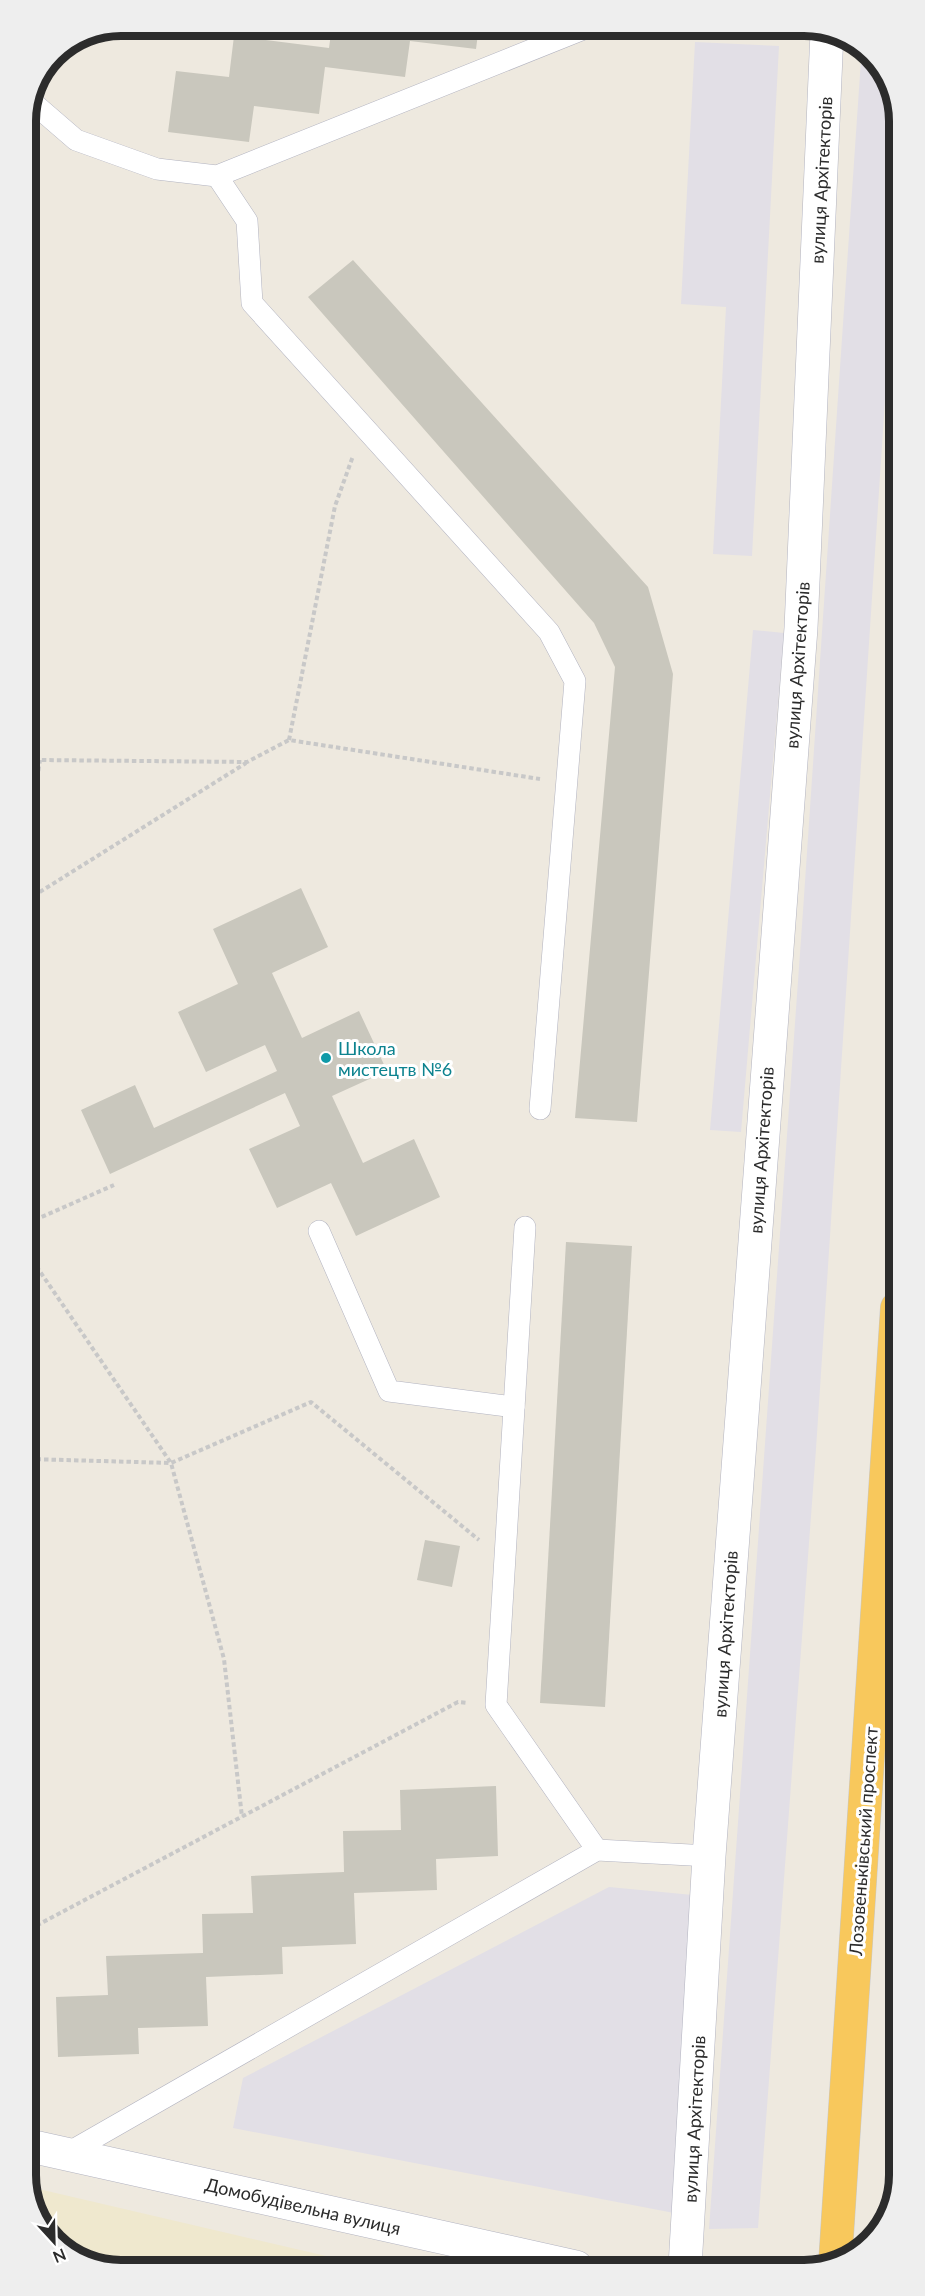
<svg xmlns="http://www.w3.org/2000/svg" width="925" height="2296" viewBox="0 0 925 2296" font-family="Lato,sans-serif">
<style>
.industrial{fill:#e2dfe6}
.education{fill:#efe8ce}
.building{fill:#c9c7bd}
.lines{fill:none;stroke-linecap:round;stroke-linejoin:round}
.service-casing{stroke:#b2b3c0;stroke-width:22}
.minor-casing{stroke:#b2b3c0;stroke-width:34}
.trunk-casing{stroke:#c8c8c8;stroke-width:34}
.path{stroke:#c8c8c8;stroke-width:4;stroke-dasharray:4.5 3;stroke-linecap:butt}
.service{stroke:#fff;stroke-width:21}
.minor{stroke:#fff;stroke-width:33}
.trunk{stroke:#f8c85c;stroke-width:33}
.culture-dot{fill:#0f9aa8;stroke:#fff;stroke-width:2}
.labels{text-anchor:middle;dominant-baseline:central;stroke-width:6;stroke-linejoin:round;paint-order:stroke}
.street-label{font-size:18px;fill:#2c2c2c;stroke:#fff}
.culture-label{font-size:18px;fill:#0d838f;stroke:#fff;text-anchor:start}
.rim{fill:none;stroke:#2c2c2c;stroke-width:8}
</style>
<rect width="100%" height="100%" fill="#eee9df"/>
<g class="industrial">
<polygon points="695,42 779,46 752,556 713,554 726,307 681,304"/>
<polygon points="862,45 895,91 895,248 816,1449 758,2228 709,2229 803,911"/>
<polygon points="753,630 784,633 741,1132 710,1130"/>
<polygon points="609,1887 693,1895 674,2213 233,2128 243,2078"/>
</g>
<polygon class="education" points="30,2187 382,2269 115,2270 63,2250 30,2205"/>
<g class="building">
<polygon points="332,26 479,26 476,49 410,41 405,77 325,67 319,114 254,106 249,142 168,132 176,71 229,77 234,36 329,48"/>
<polygon points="353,260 648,587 673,674 637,1122 575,1118 615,667 594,623 308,297"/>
<polygon points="301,888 328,947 272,973 302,1038 359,1011 387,1071 332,1096 363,1163 414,1139 440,1197 356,1236 331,1183 277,1208 249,1149 300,1126 285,1093 110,1174 81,1110 135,1085 154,1128 277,1071 265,1045 206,1072 178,1012 238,984 213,929"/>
<polygon points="566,1242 632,1246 605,1707 540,1703"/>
<polygon points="425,1540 460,1546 452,1587 417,1580"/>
<polygon points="496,1786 498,1856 436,1859 437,1890 354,1893 356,1944 282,1947 283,1974 206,1977 208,2026 138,2028 139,2054 58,2057 56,1997 108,1995 106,1956 203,1953 202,1914 253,1913 251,1876 344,1872 343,1831 401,1830 400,1790"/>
</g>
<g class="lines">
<g class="service-casing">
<g id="service">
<polyline points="32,102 76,140 157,169 217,176 591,26"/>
<polyline points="217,176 247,221 252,303 549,632 575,681 540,1109"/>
<polyline points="525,1227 496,1705 597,1850"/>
<polyline points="319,1231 389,1391 514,1407"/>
<polyline points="66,2154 597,1850 709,1856"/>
</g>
</g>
<g class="minor-casing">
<g id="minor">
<polyline points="30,2146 576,2267"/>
<polyline points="685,2267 709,1856 801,628 827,32"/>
</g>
</g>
<g class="trunk-casing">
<polyline id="trunk" points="835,2265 897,1308"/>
</g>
<g class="path">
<polyline points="289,740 335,506 353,456"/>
<polyline points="27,758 40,760 247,762 289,740 540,779"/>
<polyline points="27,845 40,760"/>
<polyline points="27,900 246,763"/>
<polyline points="28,1223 114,1185"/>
<polyline points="28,1254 171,1463 224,1659 242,1817"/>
<polyline points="29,1459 171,1463 311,1402 479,1540"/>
<polyline points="30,1929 458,1702 468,1703"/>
</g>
<use href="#service" class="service"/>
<use href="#minor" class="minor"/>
<use href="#trunk" class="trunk"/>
</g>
<circle class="culture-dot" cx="326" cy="1058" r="6"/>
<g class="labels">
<g class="street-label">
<text transform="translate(821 180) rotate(-87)">вулиця Архітекторів</text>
<text transform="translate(797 665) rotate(-86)">вулиця Архітекторів</text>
<text transform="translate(761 1150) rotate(-86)">вулиця Архітекторів</text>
<text transform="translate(725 1634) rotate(-86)">вулиця Архітекторів</text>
<text transform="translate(863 1841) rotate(-86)">Лозовеньківський проспект</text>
<text transform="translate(694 2119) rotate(-87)">вулиця Архітекторів</text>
<text transform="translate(303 2206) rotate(13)">Домобудівельна вулиця</text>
</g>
<g class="culture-label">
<text x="338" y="1048">Школа<tspan x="338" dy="21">мистецтв №6</tspan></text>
</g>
</g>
<path d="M0 0H925V2296H0ZM121 36H804A85 85 0 0 1 889 121V2175A85 85 0 0 1 804 2260H121A85 85 0 0 1 36 2175V121A85 85 0 0 1 121 36Z" fill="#eee" fill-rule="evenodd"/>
<path class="rim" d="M121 36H804A85 85 0 0 1 889 121V2175A85 85 0 0 1 804 2260H121A85 85 0 0 1 36 2175V121A85 85 0 0 1 121 36Z"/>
<g transform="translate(54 2242) rotate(158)" stroke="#ffffff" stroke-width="4.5" paint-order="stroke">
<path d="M0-4.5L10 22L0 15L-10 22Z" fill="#2c2c2c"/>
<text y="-9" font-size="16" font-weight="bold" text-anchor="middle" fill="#2c2c2c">N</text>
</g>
</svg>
